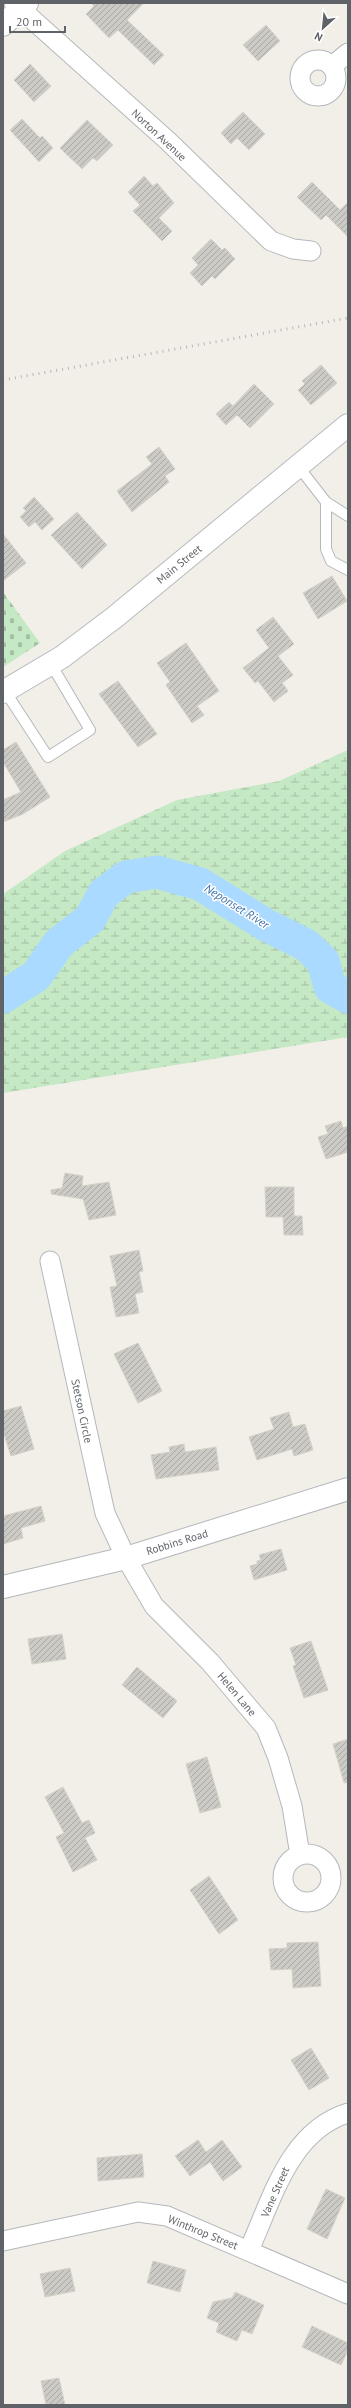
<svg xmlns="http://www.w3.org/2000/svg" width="351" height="2408" viewBox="0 0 351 2408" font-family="'PT Sans',sans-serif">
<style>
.wetland{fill:url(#wetland-marsh)}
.cemetery{fill:url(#cemetery-stones)}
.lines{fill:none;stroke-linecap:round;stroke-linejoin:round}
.river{stroke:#aadaff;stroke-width:33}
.building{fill:url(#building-hatch);stroke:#d6d1c6}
.service-casing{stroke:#b5b8bc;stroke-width:12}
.minor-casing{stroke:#b5b8bc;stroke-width:21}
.tertiary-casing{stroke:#b5b8bc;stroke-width:24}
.secondary-casing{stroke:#b6babf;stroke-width:24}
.service{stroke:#fff;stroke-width:10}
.minor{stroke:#fff;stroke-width:19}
.tertiary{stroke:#fff;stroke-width:22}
.secondary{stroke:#fff;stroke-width:22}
.rail{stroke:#b6b7b8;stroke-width:3;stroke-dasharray:1 5;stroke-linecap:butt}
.labels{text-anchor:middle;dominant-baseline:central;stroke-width:3;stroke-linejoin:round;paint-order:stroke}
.street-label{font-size:11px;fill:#5f6368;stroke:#fff}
.water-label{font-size:12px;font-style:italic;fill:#4174aa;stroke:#fff}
</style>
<defs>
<pattern id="wetland-marsh" width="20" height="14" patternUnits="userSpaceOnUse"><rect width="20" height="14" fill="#c5e8c5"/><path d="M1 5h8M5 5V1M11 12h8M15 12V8" fill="none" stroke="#a3c0a4"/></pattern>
<pattern id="cemetery-stones" width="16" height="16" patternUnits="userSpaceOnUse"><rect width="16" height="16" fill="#c5e8c5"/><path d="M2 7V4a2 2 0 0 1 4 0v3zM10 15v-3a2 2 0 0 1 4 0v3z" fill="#a3c0a4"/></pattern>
<pattern id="building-hatch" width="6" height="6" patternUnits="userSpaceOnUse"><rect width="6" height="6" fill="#cccac5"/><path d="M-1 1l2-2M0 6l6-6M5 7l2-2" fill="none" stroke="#a9a8a4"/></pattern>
</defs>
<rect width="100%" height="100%" fill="#f1efe8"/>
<polygon class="wetland" points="348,750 348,1037 3,1093 3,894 65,851 177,800 279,781"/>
<polygon class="cemetery" points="3,592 40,643 3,667"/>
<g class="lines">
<polyline class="river" points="3,997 36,976 59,943 90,919 104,893 126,877 157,872 200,884 266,925 306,945 323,961 330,987 348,997"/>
</g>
<g class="building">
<polygon points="91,3 144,3 127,20 164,55 154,65 118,30 109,38 86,14 94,6"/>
<polygon points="266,25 280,41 258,61 243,45"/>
<polygon points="30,64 51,86 34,102 14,80"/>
<polygon points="243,112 265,134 249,150 237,138 231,144 221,133"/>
<polygon points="22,119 40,138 42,136 53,148 39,162 10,130"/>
<polygon points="87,120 113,145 97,161 93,158 82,169 60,148"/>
<polygon points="144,176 153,186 157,183 174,203 159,218 172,231 162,241 133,211 140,205 128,192"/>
<polygon points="312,182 340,210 348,202 348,237 326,215 321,220 297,197"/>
<polygon points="211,239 222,250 225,248 235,259 215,279 212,276 202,286 190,273 198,265 192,258"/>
<polygon points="321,365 337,383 311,405 298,390 305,384 302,381"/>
<polygon points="254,384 274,404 250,428 237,415 226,425 216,414 229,402 233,406"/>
<polygon points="159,447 175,469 165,476 169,482 132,512 117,491 152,464 146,457"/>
<polygon points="34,497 54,519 42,530 35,522 29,527 20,517 26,511 23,508"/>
<polygon points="77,512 107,545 82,569 51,535"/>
<polygon points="3,534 26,563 3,581"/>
<polygon points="332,576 347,601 318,619 303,593"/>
<polygon points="273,617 294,644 278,656 293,675 282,683 288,691 274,702 258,681 255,683 243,668 269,648 256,630"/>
<polygon points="186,643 219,691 197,706 204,715 192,723 166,685 170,682 157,663"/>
<polygon points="118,681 157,734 138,747 99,694"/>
<polygon points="16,742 50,797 23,814 3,822 3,800 21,792 3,762 3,750"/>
<polygon points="341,1121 343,1128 348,1126 348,1152 326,1159 318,1137 328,1134 325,1126"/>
<polygon points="65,1173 83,1176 82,1186 109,1182 116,1215 89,1220 83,1199 51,1194 51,1190 62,1188"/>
<polygon points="265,1187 294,1187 294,1216 302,1216 303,1235 284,1235 283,1217 266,1217"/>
<polygon points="139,1250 143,1271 139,1272 143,1292 135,1294 139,1313 116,1317 110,1287 117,1286 110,1256"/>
<polygon points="138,1343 162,1391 138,1403 114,1354"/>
<polygon points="21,1406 34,1449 11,1456 3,1431 3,1411"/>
<polygon points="289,1412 293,1427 305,1424 313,1450 294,1456 292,1449 257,1460 249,1437 274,1429 270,1418"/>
<polygon points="184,1444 185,1452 216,1447 219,1470 156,1479 151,1455 170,1452 169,1447"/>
<polygon points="41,1506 45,1521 21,1528 23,1538 3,1544 3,1516"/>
<polygon points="281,1549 287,1570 254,1580 250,1566 257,1564 257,1561 261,1560 259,1555"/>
<polygon points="62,1634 66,1659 32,1664 28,1639"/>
<polygon points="311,1641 328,1690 304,1698 293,1666 296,1665 290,1648"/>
<polygon points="137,1667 177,1701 163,1718 122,1685"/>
<polygon points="348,1739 348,1782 344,1783 333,1744"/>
<polygon points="207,1757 221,1807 200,1813 186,1764"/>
<polygon points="63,1787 82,1823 89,1820 95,1833 85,1838 97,1860 73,1872 56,1837 64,1833 45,1797"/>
<polygon points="209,1876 238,1920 219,1934 190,1890"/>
<polygon points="318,1942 321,1986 293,1988 292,1969 271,1970 269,1949 287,1948 287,1943"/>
<polygon points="311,2048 329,2078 309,2090 291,2060"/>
<polygon points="198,2140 206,2152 222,2140 242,2167 223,2181 210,2162 190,2176 175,2156"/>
<polygon points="142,2154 144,2177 98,2181 97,2158"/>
<polygon points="326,2189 345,2198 327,2239 307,2229"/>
<polygon points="153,2261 186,2270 180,2292 147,2283"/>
<polygon points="70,2268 75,2291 45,2297 40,2274"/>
<polygon points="235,2292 264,2305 252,2334 242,2330 237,2341 216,2332 219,2323 207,2318 213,2302 232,2298"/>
<polygon points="312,2326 348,2343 348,2350 341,2365 302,2347"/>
<polygon points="59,2378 65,2405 46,2405 41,2381"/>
</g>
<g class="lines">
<g class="service-casing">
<g id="service">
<polyline points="298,466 326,502 348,516"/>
<polyline points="326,502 326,549 331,561 348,570"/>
<polyline points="5,691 48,757 90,730 51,664"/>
</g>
</g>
<g class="minor-casing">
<g id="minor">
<polyline points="14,3 168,141 271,241 293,249 311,251"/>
<circle cx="318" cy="78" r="18"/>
<polyline points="332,66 348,53"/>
<polyline points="50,1261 105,1513 126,1558 154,1606 210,1662 266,1728 278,1758 292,1806 300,1855"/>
<circle cx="307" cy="1878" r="24"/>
<polyline points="3,2241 138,2212 167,2216 348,2294"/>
<path d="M249 2250C272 2200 289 2131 348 2113"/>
</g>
</g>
<g class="tertiary-casing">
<g id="tertiary">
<polyline points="3,25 27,3"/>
<polyline points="3,1587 126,1558 348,1489"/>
</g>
</g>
<g class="secondary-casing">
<polyline id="secondary" points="3,692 62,657 115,617 348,425"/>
</g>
<use href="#service" class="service"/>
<use href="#minor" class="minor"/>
<use href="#tertiary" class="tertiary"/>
<use href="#secondary" class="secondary"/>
<polyline class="rail" points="3,380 348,318"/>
</g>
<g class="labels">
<g class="street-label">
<text transform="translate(159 135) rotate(43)">Norton Avenue</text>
<text transform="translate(179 564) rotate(-39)">Main Street</text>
<text transform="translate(82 1411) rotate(78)">Stetson Circle</text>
<text transform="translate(177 1542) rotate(-17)">Robbins Road</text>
<text transform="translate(237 1694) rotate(50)">Helen Lane</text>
<text transform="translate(275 2192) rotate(-66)">Vane Street</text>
<text transform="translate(203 2232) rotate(22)">Winthrop Street</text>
</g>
<g class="water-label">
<text transform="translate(237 906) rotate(32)">Neponset River</text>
</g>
</g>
<rect width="351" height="2408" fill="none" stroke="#5f6368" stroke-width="8"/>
<g transform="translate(323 28) rotate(207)" stroke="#ffffff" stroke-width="3" paint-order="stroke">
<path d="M0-3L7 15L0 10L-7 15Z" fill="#5f6368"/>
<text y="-6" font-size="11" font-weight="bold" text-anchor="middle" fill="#5f6368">N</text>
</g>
<path d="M10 26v6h55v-6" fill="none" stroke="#5f6368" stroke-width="2"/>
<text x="16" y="26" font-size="12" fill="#5f6368" stroke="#ffffff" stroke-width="3" paint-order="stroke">20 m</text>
</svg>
